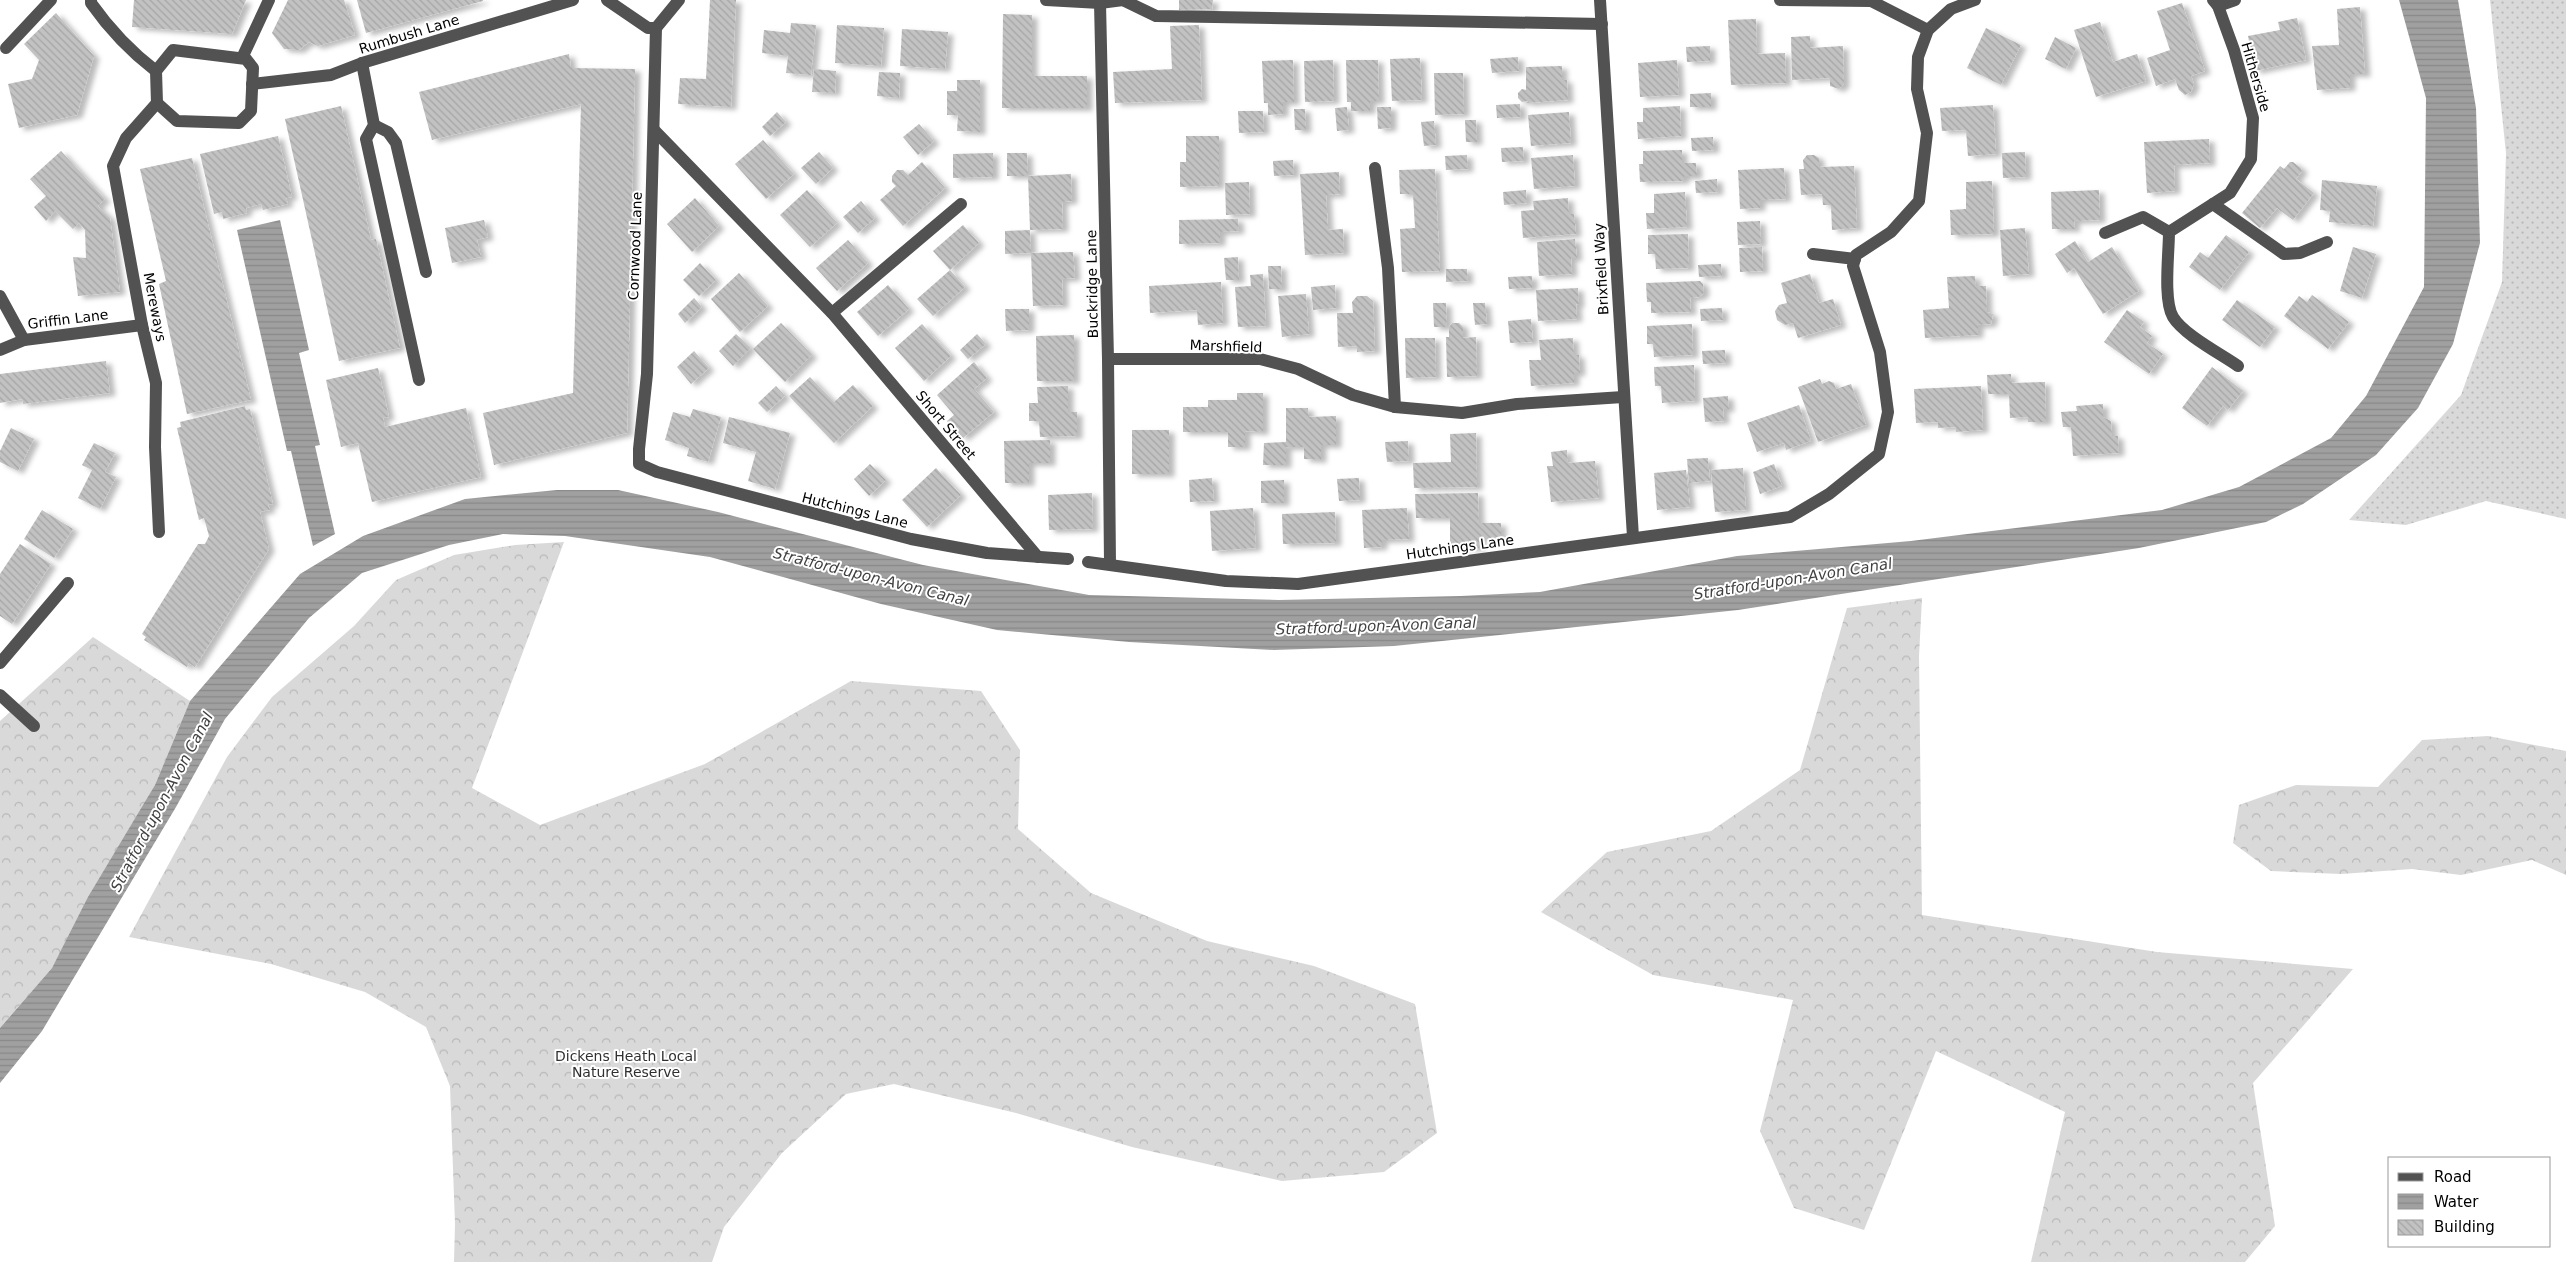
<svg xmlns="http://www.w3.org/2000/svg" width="2566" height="1262" viewBox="0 0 2566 1262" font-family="'DejaVu Sans',sans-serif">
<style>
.grass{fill:url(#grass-dots)}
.forest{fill:url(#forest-crowns)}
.water{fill:url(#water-rules)}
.building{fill:url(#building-back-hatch);filter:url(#shadow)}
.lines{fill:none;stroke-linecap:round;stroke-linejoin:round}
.minor{stroke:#525252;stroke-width:12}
.labels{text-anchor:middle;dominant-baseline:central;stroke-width:4;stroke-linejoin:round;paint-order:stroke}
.street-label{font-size:14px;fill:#000;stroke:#fff}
.park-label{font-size:14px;fill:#303030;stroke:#fff}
.water-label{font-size:15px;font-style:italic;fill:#414141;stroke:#fff}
</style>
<defs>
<pattern id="grass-dots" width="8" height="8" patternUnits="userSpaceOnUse" patternTransform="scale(1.25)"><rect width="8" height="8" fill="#d9d9d9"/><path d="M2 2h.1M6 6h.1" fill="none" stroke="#b8b8b8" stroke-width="1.8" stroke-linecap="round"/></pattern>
<pattern id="forest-crowns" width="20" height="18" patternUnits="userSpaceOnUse" patternTransform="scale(1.25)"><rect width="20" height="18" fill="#d9d9d9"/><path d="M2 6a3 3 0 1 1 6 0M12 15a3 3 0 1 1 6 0" fill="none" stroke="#b8b8b8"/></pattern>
<pattern id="water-rules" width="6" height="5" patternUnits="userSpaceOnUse" patternTransform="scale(1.25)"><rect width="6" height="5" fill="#a0a0a0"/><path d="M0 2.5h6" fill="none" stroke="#888"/></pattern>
<pattern id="building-back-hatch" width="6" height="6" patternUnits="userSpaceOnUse" patternTransform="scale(1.25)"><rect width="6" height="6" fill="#c2c2c2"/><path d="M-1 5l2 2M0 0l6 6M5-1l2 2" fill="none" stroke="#a5a5a5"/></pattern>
<filter id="shadow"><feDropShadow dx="5.5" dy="3" stdDeviation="2.5" flood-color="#0004"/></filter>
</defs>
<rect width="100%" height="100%" fill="#fff"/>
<polygon class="grass" points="2490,0 2566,0 2566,519 2486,501 2406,525 2349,520 2461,395 2502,282 2506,153"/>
<g class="forest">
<polygon points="564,542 472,788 540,825 705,764 851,681 981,691 1020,750 1018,829 1091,893 1207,941 1314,966 1415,1004 1437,1133 1384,1172 1282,1181 1132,1147 1016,1113 894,1084 846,1094 782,1153 724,1227 712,1262 454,1262 455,1224 450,1086 426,1027 365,992 271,964 129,937 227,757 272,697 354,626 396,580 454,555 515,545"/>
<polygon points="1922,598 1919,656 1922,915 2157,952 2353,969 2253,1083 2275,1226 2245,1262 2031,1262 2065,1112 1936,1051 1864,1230 1794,1208 1760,1131 1793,1000 1653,975 1541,912 1607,852 1711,831 1800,770 1847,608"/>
<polygon points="93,637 190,701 155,785 52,968 0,1028 0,721"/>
<polygon points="2488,736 2566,751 2566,875 2532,860 2461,875 2412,869 2341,874 2271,871 2233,843 2239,805 2296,785 2378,787 2422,740"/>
</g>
<g class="water">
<polygon points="2399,0 2458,0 2476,108 2480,243 2453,344 2418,408 2376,455 2303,504 2266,522 2139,548 1738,610 1394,646 1274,650 1129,642 997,630 881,604 710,557 565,536 503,534 449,545 362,573 309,618 225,719 176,807 42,1031 0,1083 0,1028 52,968 88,897 155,785 190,701 300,574 363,536 465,499 557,490 618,490 718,512 923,565 1089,595 1279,600 1461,596 1540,592 1737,556 1911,541 2162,510 2239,487 2331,438 2366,396 2424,287 2426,98"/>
<polygon points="280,220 309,350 299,353 320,445 315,446 335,534 313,546 291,451 287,451 237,230"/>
</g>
<g class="building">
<polygon points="134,0 246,0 232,34 132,27"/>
<polygon points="288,0 344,0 355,35 318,46 309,42 299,50 284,49 272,33"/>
<polygon points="357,0 483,0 483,1 366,33"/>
<polygon points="710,0 736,0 731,107 678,104 680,78 706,79"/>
<polygon points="1179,0 1213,0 1212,9 1179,10"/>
<polygon points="2182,3 2205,71 2191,76 2194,84 2191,92 2185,95 2179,90 2175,79 2156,86 2147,58 2170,50 2157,11"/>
<polygon points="2360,7 2365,74 2350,74 2350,88 2317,90 2312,46 2339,45 2337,9"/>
<polygon points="56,13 94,56 77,115 19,128 8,84 32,79 39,60 24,44"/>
<polygon points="1003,14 1032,15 1032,76 1087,76 1087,108 1002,108"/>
<polygon points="2297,18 2306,60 2255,71 2248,36 2280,30 2278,22"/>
<polygon points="1756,19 1757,54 1785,53 1786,83 1731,85 1728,20"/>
<polygon points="2100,22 2113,62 2137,54 2146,81 2096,97 2074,30"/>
<polygon points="791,23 816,25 811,75 786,73 788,56 762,53 764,30 790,33"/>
<polygon points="837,25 884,28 881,66 835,63"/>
<polygon points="1199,25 1202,100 1115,103 1113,72 1172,69 1170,26"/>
<polygon points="1986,28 2021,45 2001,85 1967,68"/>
<polygon points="902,29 948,32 945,69 900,66"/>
<polygon points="1810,36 1810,48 1843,46 1844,84 1839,89 1830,86 1830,78 1792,80 1791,37"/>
<polygon points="2055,37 2076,48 2066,69 2045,59"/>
<polygon points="1710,46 1710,61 1687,62 1686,47"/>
<polygon points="569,54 571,68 635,69 627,433 494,465 483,413 573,393 581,104 432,140 419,92"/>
<polygon points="1518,57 1519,71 1492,73 1490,59"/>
<polygon points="1420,58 1422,100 1392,101 1390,59"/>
<polygon points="1293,60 1294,102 1283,102 1283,114 1268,115 1268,103 1264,103 1262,61"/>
<polygon points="1333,60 1334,101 1305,102 1304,61"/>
<polygon points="1346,60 1378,60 1379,101 1370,101 1370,111 1351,111 1351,102 1347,102"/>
<polygon points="1677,60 1679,95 1640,97 1638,63"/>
<polygon points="1562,66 1562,80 1567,80 1568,100 1527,103 1528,101 1522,102 1518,98 1518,93 1522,89 1526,90 1526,67"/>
<polygon points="814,69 836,71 835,93 812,92"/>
<polygon points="879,72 900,73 899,98 877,96"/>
<polygon points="1434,73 1463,73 1464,114 1435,115"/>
<polygon points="957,80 980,80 980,132 957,131 958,115 947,115 947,91 957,91"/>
<polygon points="1711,93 1711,107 1690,107 1690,94"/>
<polygon points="1520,104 1521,117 1497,118 1496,105"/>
<polygon points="1993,105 1996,154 1968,156 1966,130 1942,131 1940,108"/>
<polygon points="341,106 371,240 376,239 400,348 339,361 285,119"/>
<polygon points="1680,106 1681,136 1638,139 1637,122 1643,122 1643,108"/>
<polygon points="1347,107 1349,130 1337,131 1335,108"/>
<polygon points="1377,107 1391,107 1391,128 1378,129"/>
<polygon points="1294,109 1305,109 1306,130 1295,130"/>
<polygon points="1238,111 1263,111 1264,132 1239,133"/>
<polygon points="777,112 786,122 770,136 762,127"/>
<polygon points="1569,112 1571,143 1531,146 1528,115"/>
<polygon points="1465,120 1476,120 1477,142 1466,142"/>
<polygon points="1434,121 1436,145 1424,146 1421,122"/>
<polygon points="919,124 934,141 918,155 903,137"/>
<polygon points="278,136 292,197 286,198 288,204 263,210 261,204 246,208 247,213 223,219 222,212 214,214 200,154"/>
<polygon points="1186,136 1219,136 1219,186 1180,187 1180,162 1186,162"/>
<polygon points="1713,137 1714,150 1692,151 1691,138"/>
<polygon points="2209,139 2210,163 2174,165 2175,191 2147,193 2144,142"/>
<polygon points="763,140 794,174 766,199 735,164"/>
<polygon points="1523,147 1524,161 1502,162 1501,148"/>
<polygon points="1682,150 1682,163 1696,163 1697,176 1684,176 1684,181 1640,182 1639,164 1643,164 1643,151"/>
<polygon points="61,151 105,199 98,206 110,218 120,292 78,296 73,257 86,258 85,230 79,223 73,229 55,211 46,221 34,207 46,196 30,179"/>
<polygon points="819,152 833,168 816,184 801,168"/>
<polygon points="2025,152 2026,177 2003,178 2002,153"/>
<polygon points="993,153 993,177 953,178 953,154"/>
<polygon points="1007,153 1027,153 1028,176 1071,174 1072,201 1062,202 1063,229 1030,230 1028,176 1007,176"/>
<polygon points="1467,155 1468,169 1446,170 1445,156"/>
<polygon points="1573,155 1575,186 1534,189 1531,158"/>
<polygon points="1807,155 1814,155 1819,158 1819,167 1854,166 1857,228 1832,230 1831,205 1823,205 1822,194 1801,195 1799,169 1804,169 1803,160"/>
<polygon points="192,158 251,400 187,414 159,284 166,281 140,169"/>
<polygon points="1293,160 1294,175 1274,176 1273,161"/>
<polygon points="922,162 945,188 903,226 880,200 896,186 892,182 892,176 897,170 903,170 908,175"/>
<polygon points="2290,162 2293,162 2301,168 2302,171 2296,179 2314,193 2293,220 2277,208 2260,228 2242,213 2280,166 2284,169"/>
<polygon points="1784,168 1786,199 1760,200 1760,208 1740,209 1738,170"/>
<polygon points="1435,169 1440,271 1402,272 1400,229 1415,228 1413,194 1400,194 1399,170"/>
<polygon points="1339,172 1340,194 1326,195 1328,230 1343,229 1344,253 1305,255 1300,174"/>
<polygon points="1717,179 1718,192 1696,193 1695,181"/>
<polygon points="2322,180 2377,186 2373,226 2329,222 2330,211 2320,210"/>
<polygon points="1992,181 1994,234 1951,235 1950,210 1966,209 1966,182"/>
<polygon points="1249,182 1250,214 1226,215 1225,183"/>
<polygon points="807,190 837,223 810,247 780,215"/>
<polygon points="1526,190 1527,203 1504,205 1503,192"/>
<polygon points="2099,190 2100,220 2074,221 2075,229 2052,229 2051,192"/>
<polygon points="1685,192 1687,227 1647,229 1646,213 1654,213 1654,194"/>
<polygon points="695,198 719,226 692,252 667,224"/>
<polygon points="1568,198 1569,214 1574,214 1576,234 1523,238 1521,211 1534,210 1533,201"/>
<polygon points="861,201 875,218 858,233 843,217"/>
<polygon points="1238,219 1239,231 1220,232 1220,243 1179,244 1179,220"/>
<polygon points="484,220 488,237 477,240 481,257 452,263 445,228"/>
<polygon points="1760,221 1761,244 1738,245 1737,222"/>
<polygon points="963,225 979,243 950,270 933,251"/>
<polygon points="2025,228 2029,274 2003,276 2000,230"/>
<polygon points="1030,230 1031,253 1005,254 1005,231"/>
<polygon points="1688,234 1689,268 1656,269 1655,254 1648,254 1648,235"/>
<polygon points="2226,235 2249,252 2220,290 2189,267 2200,252 2208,258"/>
<polygon points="1575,239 1577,258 1571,258 1572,274 1539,276 1537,242"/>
<polygon points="848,240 868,263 837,291 816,268"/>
<polygon points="2075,241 2088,262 2112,247 2139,291 2103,314 2074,268 2067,273 2055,254"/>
<polygon points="1762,247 1763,271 1740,272 1739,248"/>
<polygon points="2353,247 2376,254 2362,298 2340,291"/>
<polygon points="1073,252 1075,278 1062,279 1063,305 1033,306 1031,253"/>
<polygon points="1238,257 1239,280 1226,280 1224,258"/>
<polygon points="700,263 716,280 699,296 683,280"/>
<polygon points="1721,264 1722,276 1699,277 1698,265"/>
<polygon points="1268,266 1281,266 1282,289 1269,289"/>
<polygon points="1446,269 1467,269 1468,281 1446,282"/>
<polygon points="950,270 965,287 933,316 917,299"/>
<polygon points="739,273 768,306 740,332 711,299"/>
<polygon points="1263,274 1266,326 1238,327 1235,287 1251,286 1250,275"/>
<polygon points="1810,274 1819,303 1833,299 1841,325 1798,338 1793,323 1785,325 1777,320 1775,311 1779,305 1787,303 1781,283"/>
<polygon points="1532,276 1532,288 1509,289 1508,277"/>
<polygon points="1975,276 1976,286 1986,286 1987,312 1993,314 1991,324 1978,325 1978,335 1925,338 1923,310 1949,308 1947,277"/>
<polygon points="1700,281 1703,284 1704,293 1699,297 1690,298 1691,312 1651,313 1651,302 1647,302 1646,283"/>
<polygon points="1221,282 1223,323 1198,325 1197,310 1150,313 1149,286"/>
<polygon points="888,285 909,309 878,336 857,312"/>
<polygon points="1335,285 1336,308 1313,310 1311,287"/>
<polygon points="1578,288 1579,305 1576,304 1577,319 1538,321 1536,290"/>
<polygon points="1306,294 1309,334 1282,337 1278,296"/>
<polygon points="2312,295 2349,322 2328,349 2284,316 2299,296 2307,302"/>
<polygon points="1357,296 1367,296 1373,301 1375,351 1357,352 1357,346 1338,347 1337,313 1353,313 1352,302"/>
<polygon points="694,298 702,307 685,323 678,314"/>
<polygon points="2237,300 2275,327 2260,347 2222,320"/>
<polygon points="1433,303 1446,303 1447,327 1434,327"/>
<polygon points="1473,303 1485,303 1487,324 1475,325"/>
<polygon points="1722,308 1723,320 1701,321 1700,309"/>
<polygon points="1005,309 1029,309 1029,330 1006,331"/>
<polygon points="2127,310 2144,322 2140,327 2152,336 2147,343 2163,354 2149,374 2104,342"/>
<polygon points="1531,319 1533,342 1510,343 1508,321"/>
<polygon points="781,323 812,355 785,382 753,349"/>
<polygon points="1452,323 1459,323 1463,327 1463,338 1476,337 1477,376 1447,377 1446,337 1449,337 1449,327"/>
<polygon points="922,324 951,356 924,381 895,348"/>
<polygon points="1692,324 1693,355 1654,357 1653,344 1647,344 1647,326"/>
<polygon points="736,334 751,348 733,366 719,351"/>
<polygon points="977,334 986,344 968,359 960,350"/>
<polygon points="1074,335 1074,381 1037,381 1036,336"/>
<polygon points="1405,338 1435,338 1436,377 1406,378"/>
<polygon points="1573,338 1574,355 1579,355 1580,373 1574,373 1574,383 1531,386 1529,360 1541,360 1539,340"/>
<polygon points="1725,350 1726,363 1703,364 1702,351"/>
<polygon points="694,351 709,368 691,384 677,367"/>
<polygon points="106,361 110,393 23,404 22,399 0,403 0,374"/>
<polygon points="974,362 987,378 974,389 994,412 963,438 947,421 954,415 937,395"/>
<polygon points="1694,365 1695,401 1662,403 1661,386 1655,386 1654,367"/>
<polygon points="2212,367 2243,391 2228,410 2223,406 2207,426 2182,408"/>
<polygon points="378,368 389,417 383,418 385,427 466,408 481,477 372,502 358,443 341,447 326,380"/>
<polygon points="2011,374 2011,383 2045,382 2046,422 2028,422 2028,417 2010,418 2009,394 1988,394 1987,375"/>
<polygon points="810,377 834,402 853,385 873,406 834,443 789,396"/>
<polygon points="1820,379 1822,384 1829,381 1834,383 1836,389 1851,384 1866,425 1818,442 1798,387"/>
<polygon points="776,386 785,396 767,412 758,403"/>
<polygon points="1068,386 1068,412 1077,412 1077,436 1040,437 1039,421 1029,421 1029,403 1038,403 1037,387"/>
<polygon points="1981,386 1983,430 1956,432 1956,427 1938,428 1938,422 1916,423 1914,389"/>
<polygon points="1237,393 1263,393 1263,432 1245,431 1245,447 1228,447 1228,432 1183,432 1183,407 1208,407 1208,400 1237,400"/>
<polygon points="1728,396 1729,409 1723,409 1724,421 1705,422 1703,398"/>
<polygon points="2103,404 2103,417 2111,421 2112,436 2118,436 2119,453 2073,456 2071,427 2063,427 2061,412 2077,411 2076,406"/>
<polygon points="1799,405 1811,441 1786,450 1784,443 1757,452 1747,423"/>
<polygon points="245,406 246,410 250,409 273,504 268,505 270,510 260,512 269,549 195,667 189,663 187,667 144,640 146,637 142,634 198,544 205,544 209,536 204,518 199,520 177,428 181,427 180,422"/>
<polygon points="1286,408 1308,408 1309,417 1336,416 1336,445 1321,445 1321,460 1304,459 1304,447 1286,447 1286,465 1263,465 1264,443 1286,442"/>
<polygon points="693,409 721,417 708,462 687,456 689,448 665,440 673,412 690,417"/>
<polygon points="729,417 790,433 775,489 748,481 756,452 723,443"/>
<polygon points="11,428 34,439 18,471 0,462 0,451"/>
<rect x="1132" y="430" width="37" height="44"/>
<polygon points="1476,433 1477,487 1414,488 1413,463 1451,462 1450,434"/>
<polygon points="1050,440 1050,463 1029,463 1029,483 1005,483 1004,441"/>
<polygon points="1408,441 1409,461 1387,462 1385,442"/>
<polygon points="94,443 115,453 105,472 116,477 100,509 78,498 92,470 82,465"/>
<polygon points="1567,450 1568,463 1595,461 1599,498 1551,502 1547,466 1553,466 1551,452"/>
<polygon points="1708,458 1710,481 1689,483 1687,459"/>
<polygon points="870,464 886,480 869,496 854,479"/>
<polygon points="1774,464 1782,486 1760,494 1753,472"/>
<polygon points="936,468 961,495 927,527 902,500"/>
<polygon points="1743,468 1746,510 1715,512 1711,470"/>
<polygon points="1686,470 1690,507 1657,510 1654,473"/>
<polygon points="1212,478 1214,501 1190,502 1189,480"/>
<polygon points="1359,478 1360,500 1339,501 1337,479"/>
<polygon points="1284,480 1284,503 1261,503 1261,481"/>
<polygon points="1092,493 1093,529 1049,530 1048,495"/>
<polygon points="1478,493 1479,523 1501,523 1501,538 1480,538 1480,548 1450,548 1450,518 1416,518 1415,494"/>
<polygon points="1253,508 1256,548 1212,551 1210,511"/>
<polygon points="1407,508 1409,539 1382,540 1382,547 1364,548 1362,510"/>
<polygon points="42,510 73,529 54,558 24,539"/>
<polygon points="1335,512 1336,543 1283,544 1282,514"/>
<polygon points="20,544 51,564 12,624 0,616 0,574"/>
</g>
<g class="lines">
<g class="minor">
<path d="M91 0V3C110 30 130 51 156 71"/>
<polyline points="607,0 648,28 656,28 679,0"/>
<polyline points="1046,0 1100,3 1123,0"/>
<polyline points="1123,0 1156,16 1602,24"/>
<polyline points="1600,0 1633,537"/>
<polyline points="1780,0 1871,1 1928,30"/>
<path d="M2213 0 2218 6 2234 50 2253 118 2251 159 2230 193 2169 232C2169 253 2163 300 2173 317 2184 335 2221 354 2238 366"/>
<polyline points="1100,3 1108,359 1110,564"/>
<polyline points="2218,6 2235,0"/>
<polyline points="656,28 647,374 639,449 639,464 657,472 911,539 987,553 1068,559"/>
<polyline points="6,48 51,0"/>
<polygon points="173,50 246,59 253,68 251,111 239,123 177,121 157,103 156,71"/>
<polyline points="242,58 269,0"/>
<polyline points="362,63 374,125 366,139 419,380"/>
<polyline points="252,84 331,75 362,63 573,0"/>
<polyline points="157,103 126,138 113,166 142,325 156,383 155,447 159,532"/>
<polyline points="374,125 388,132 396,143 426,272"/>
<polyline points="654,130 832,313 1038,557"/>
<polyline points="1375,168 1388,268 1395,407"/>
<polyline points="2213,204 2284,254 2300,253 2327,242"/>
<polyline points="2105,233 2143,217 2169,232"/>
<polyline points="1813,254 1855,259"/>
<polyline points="0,296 24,340"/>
<polyline points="832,313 961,204"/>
<polyline points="0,350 24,340 142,325"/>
<polyline points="1108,359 1260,359 1298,369 1353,395 1395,407 1462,413 1517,404 1623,397"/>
<polyline points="1088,562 1226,581 1298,584 1790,517 1829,494 1879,454 1888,412 1880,352 1853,266 1856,255 1891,232 1919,201 1927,133 1917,89 1918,57 1928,30 1951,9 1975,0"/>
<polyline points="0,663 68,583"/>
<polyline points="0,695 34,726"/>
</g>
</g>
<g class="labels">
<g class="street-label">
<text transform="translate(409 34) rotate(-17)">Rumbush Lane</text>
<text transform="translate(2256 77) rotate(74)">Hitherside</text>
<text transform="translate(635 246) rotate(-88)">Cornwood Lane</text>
<text transform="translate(1601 269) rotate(-93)">Brixfield Way</text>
<text transform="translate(1092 284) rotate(-91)">Buckridge Lane</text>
<text transform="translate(155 307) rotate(79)">Mereways</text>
<text transform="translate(68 319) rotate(-7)">Griffin Lane</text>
<text transform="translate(1226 346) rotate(2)">Marshfield</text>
<text transform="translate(946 425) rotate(50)">Short Street</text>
<text transform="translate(855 510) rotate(14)">Hutchings Lane</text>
<text transform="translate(1460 547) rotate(-8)">Hutchings Lane</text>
</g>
<g class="park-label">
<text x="626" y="1056">Dickens Heath Local<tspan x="626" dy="16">Nature Reserve</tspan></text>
</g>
<g class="water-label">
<text transform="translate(871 577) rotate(14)">Stratford-upon-Avon Canal</text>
<text transform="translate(1793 579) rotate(-9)">Stratford-upon-Avon Canal</text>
<text transform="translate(1376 626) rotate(-2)">Stratford-upon-Avon Canal</text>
<text transform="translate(162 802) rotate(-62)">Stratford-upon-Avon Canal</text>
</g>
</g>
<rect x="2388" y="1157" width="162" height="90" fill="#ffffff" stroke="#999999"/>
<rect x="2398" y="1173" width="25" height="8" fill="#525252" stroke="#999999"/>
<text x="2434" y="1182" font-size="15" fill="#000000">Road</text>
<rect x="2398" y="1194" width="25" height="15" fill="url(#water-rules)" stroke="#999999"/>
<text x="2434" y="1207" font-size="15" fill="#000000">Water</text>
<rect x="2398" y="1220" width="25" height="15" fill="url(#building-back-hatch)" stroke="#999999"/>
<text x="2434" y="1232" font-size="15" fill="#000000">Building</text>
</svg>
